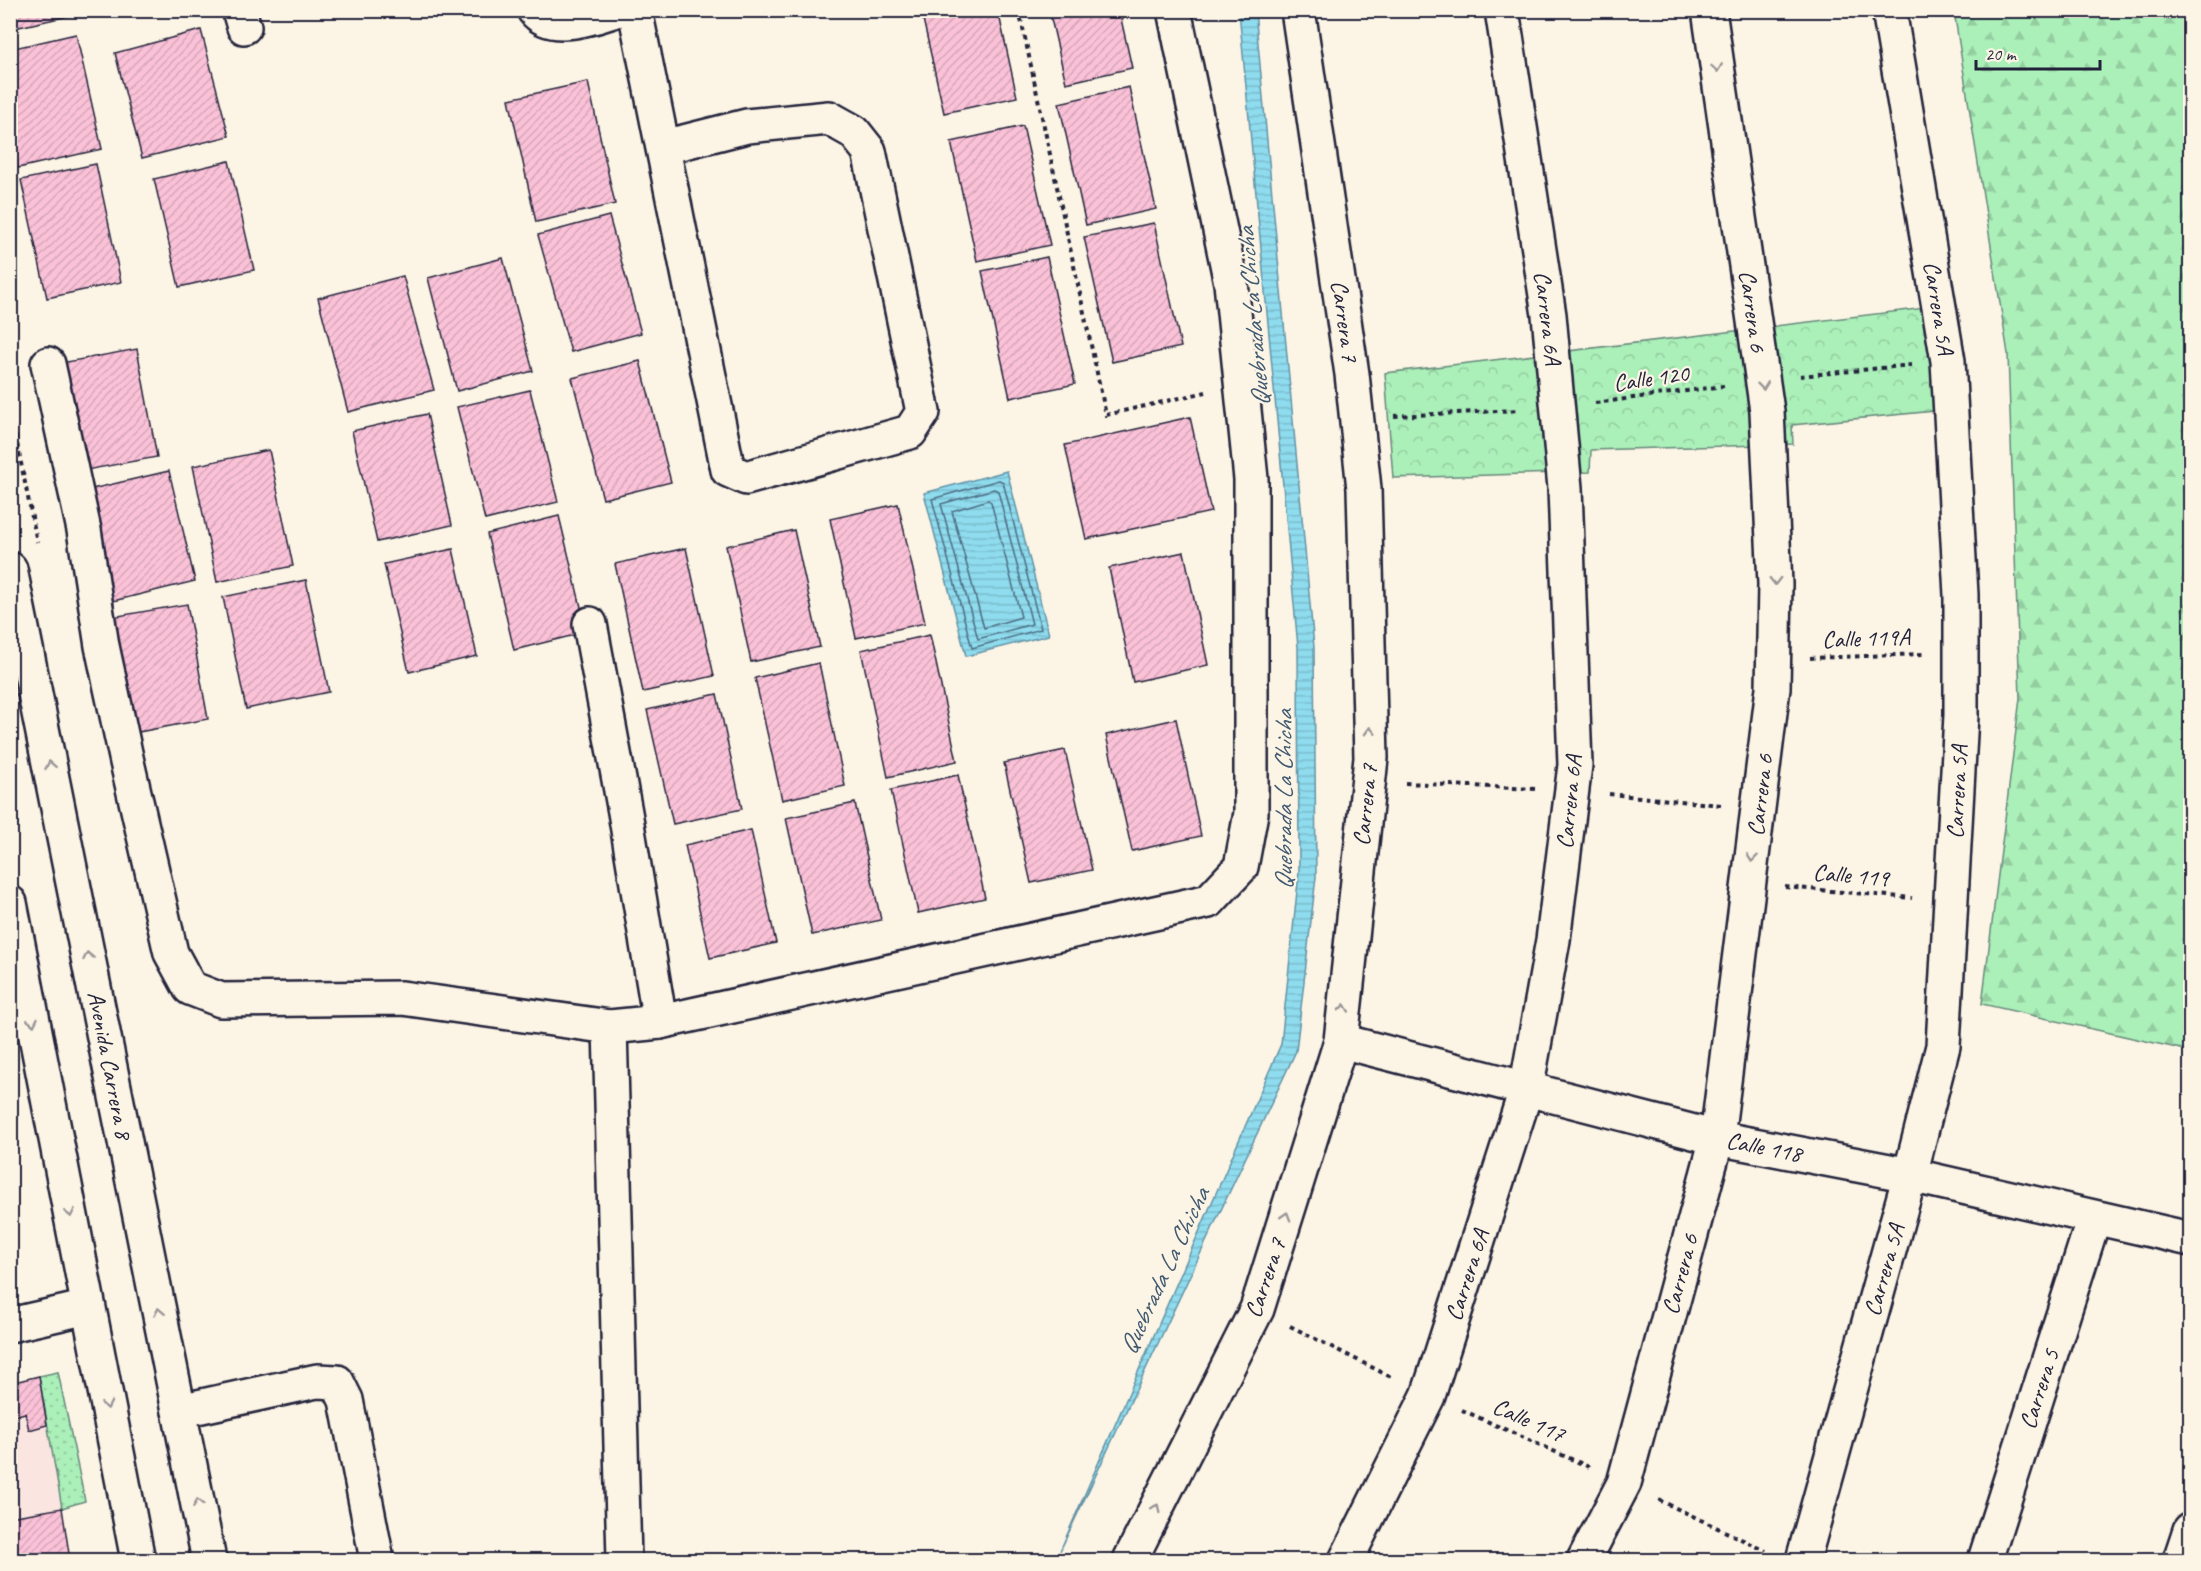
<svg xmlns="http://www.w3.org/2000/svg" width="2201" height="1571" viewBox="0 0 2201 1571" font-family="Caveat,sans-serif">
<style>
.built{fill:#fbe5e1}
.grass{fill:url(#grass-dots);stroke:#66887a;stroke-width:1.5}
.forest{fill:url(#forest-firs);stroke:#66887a;stroke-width:1.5}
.park{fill:url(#park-crowns);stroke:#66887a;stroke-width:1.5}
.water{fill:url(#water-rules);stroke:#6392a6;stroke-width:1.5}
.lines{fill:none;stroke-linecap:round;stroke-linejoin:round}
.shore{stroke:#4d6c83;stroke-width:1.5}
.building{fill:url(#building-hatch);stroke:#22223b;stroke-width:1.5}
.minor-casing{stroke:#22223b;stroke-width:38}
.major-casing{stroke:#22223b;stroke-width:38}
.path{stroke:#22223b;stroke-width:4;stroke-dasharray:4.5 4.5;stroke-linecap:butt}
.minor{stroke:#fcf5e5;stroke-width:33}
.major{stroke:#fcf5e5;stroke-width:33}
.oneway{stroke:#9a9698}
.labels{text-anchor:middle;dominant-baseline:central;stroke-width:4.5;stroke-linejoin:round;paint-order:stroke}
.street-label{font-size:24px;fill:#22223b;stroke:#fcf5e5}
.water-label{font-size:26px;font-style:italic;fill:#425a71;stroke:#fcf5e5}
</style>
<defs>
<pattern id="grass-dots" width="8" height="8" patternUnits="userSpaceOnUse" patternTransform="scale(1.5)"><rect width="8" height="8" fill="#abefb9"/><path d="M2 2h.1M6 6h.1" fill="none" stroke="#93cda0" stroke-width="1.8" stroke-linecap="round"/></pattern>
<pattern id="forest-firs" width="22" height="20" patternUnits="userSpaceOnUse" patternTransform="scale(1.5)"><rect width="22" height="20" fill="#abefb9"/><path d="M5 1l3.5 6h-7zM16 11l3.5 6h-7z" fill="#93cda0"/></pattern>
<pattern id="park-crowns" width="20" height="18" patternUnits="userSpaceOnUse" patternTransform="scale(1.5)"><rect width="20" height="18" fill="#abefb9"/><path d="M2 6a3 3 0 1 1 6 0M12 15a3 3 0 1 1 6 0" fill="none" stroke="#93cda0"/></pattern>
<pattern id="water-rules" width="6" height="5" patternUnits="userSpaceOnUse" patternTransform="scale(1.5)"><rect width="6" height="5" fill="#8edcee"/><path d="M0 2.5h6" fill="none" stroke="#7abccd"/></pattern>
<pattern id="building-hatch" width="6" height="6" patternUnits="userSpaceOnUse" patternTransform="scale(1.5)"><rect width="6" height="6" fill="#fac1d7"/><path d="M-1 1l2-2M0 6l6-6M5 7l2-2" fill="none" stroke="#d6a6b9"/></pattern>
</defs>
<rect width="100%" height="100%" fill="#fcf5e5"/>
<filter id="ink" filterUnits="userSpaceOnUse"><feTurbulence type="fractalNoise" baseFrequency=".0167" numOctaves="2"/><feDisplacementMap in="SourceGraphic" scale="12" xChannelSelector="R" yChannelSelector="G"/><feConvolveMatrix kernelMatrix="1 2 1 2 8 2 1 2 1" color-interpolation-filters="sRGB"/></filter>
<g filter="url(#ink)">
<polygon class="built" points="39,1376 70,1560 11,1560 10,1383"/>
<polygon class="grass" points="58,1372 85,1501 62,1508 39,1376"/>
<polygon class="forest" points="1954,11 2190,11 2190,1051 1982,1004 2020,698 2008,354"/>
<polygon class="park" points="1942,306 1955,409 1792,425 1793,444 1591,450 1590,472 1393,478 1385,373"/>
<g class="water">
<polygon points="1239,11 1255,11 1314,647 1316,877 1296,1051 1060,1551 1281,1044 1299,872 1298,647"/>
<polygon points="1007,471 1049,635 966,656 924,493"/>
</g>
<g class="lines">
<g class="shore">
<polygon points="999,480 1003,482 1041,629 972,648 932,499"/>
<polygon points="994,489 998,491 1032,624 978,639 941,504"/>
<polygon points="988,500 991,502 1021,617 984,628 952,511"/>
</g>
</g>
<g class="building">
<polygon points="10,10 81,10 82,13 10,29"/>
<polygon points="921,10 998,10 1017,97 944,113"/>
<polygon points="1049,10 1119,10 1132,68 1066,83"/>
<polygon points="201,30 229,136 142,158 115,53"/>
<polygon points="76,34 102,149 18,168 10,134 10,49"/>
<polygon points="588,82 615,204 536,222 509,99"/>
<polygon points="1129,87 1156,209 1086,225 1059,103"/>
<polygon points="1023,126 1050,245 977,261 951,142"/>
<polygon points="229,161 254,270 179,287 154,179"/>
<polygon points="96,164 121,282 47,298 21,180"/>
<polygon points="609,216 641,333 571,352 538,235"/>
<polygon points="1154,223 1181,347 1112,362 1084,237"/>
<polygon points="1047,257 1075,384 1010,398 982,271"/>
<polygon points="503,258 533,371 457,391 428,278"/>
<polygon points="403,276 434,390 348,412 318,298"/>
<polygon points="137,349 157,457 81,471 61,363"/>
<polygon points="640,361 671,482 603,499 572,378"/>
<polygon points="530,390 558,502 485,520 457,407"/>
<polygon points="427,414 452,525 377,542 352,431"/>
<polygon points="1190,417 1211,512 1086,539 1065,445"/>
<polygon points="269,450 293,566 217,582 193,466"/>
<polygon points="169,471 195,581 109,602 83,491"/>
<polygon points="898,504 925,623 856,638 830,519"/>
<polygon points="559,516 587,632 514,650 487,534"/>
<polygon points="794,530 820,647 751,662 726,546"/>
<polygon points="686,548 714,676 643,692 615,564"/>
<polygon points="453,549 477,656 409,672 384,564"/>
<polygon points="1184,552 1208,665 1133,682 1109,568"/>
<polygon points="306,580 329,692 246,709 223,597"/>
<polygon points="187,604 208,719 133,733 112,617"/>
<polygon points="930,635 957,761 888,777 861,650"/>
<polygon points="819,663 845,786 782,800 755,678"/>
<polygon points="717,694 742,809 673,824 647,710"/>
<polygon points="1176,719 1201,836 1132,851 1106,735"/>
<polygon points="1065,750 1092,870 1031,883 1004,763"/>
<polygon points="958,775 985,898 918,913 891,790"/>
<polygon points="855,803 881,920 812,935 786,818"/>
<polygon points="751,830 776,943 710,958 685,845"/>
<polygon points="39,1376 47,1425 29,1430 25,1413 10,1417 10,1383"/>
<polygon points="62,1508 70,1560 10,1560 10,1517"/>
</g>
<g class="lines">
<g class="minor-casing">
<g id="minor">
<polyline points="239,10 244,27"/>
<path d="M534 10C552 33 594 17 616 10"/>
<polyline points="635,10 728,470 746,478 910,432 923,412 869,151 854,132 829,118 747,126 664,147"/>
<polyline points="48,364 84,530 102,646 127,762 171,953 190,988 221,1000 402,998 610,1027 660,1022 1209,901 1241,867 1251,813 1251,479 1231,283 1174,10"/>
<polyline points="590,624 625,812 660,1022"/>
<polyline points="610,1027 624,1560"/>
<polyline points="1341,1041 1717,1138 1910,1175 2190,1239"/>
<polyline points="10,1325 88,1307"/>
<polyline points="179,1411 317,1381 337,1382 346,1400 377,1560"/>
<polyline points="1130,1560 1257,1309 1341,1041 1371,758 1364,489 1352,374 1298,10"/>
<polyline points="1346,1560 1428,1396 1526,1090 1553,940 1575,765 1565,488 1549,315 1502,10"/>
<polyline points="1584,1560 1624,1483 1717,1138 1773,688 1775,584 1767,411 1709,10"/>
<polyline points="1803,1560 1910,1175 1943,1046 1961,715 1961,595 1948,361 1889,10"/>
<polyline points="1985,1560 2094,1218"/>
<polyline points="2180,1560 2190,1530"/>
</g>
</g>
<g class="major-casing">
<g id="major">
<polyline points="10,569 209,1560"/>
<polyline points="10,903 138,1560"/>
</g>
</g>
<g class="path">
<polyline points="1019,10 1106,415 1206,392"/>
<polyline points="1800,376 1912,365"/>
<polyline points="1595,403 1724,386"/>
<polyline points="10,409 37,542"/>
<polyline points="1394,416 1519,410"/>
<polyline points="1810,658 1923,654"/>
<polyline points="1405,783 1535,789"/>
<polyline points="1609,794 1721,805"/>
<polyline points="1785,887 1912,898"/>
<polyline points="1290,1326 1393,1378"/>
<polyline points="1462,1410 1589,1467"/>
<polyline points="1659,1500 1766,1551"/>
</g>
<use href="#minor" class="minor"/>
<use href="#major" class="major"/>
</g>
<defs><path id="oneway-chevron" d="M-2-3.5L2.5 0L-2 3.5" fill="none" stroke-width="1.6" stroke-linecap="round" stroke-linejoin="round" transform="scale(1.5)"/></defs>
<g class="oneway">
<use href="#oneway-chevron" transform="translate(1717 68) rotate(82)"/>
<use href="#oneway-chevron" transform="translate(1763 386) rotate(83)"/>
<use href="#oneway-chevron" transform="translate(1775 581) rotate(89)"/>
<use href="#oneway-chevron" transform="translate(1370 731) rotate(-92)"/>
<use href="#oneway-chevron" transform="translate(50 765) rotate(-101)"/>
<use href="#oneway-chevron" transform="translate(1752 858) rotate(97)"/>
<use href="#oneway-chevron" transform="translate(88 956) rotate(-101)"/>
<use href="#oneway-chevron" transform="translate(1344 1008) rotate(-84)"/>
<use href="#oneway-chevron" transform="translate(33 1022) rotate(79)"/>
<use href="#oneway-chevron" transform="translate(70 1213) rotate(79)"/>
<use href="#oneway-chevron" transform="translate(1286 1216) rotate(-73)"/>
<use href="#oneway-chevron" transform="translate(159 1312) rotate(-101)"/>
<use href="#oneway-chevron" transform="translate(107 1405) rotate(79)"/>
<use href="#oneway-chevron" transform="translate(198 1503) rotate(-101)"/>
<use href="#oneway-chevron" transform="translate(1156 1508) rotate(-63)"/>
</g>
</g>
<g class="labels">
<g class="street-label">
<text transform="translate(1939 308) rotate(81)">Carrera 5A</text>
<text transform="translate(1753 311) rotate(82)">Carrera 6</text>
<text transform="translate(1548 318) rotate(83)">Carrera 6A</text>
<text transform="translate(1345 321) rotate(82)">Carrera 7</text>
<text transform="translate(1651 378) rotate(-8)">Calle 120</text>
<text transform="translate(1866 638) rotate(-2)">Calle 119A</text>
<text transform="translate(1957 792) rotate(-87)">Carrera 5A</text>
<text transform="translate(1760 795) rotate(-83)">Carrera 6</text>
<text transform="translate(1569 802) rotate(-84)">Carrera 6A</text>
<text transform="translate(1365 805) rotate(-84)">Carrera 7</text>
<text transform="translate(1851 875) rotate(5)">Calle 119</text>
<text transform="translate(110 1065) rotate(79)">Avenida Carrera 8</text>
<text transform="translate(1764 1147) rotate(11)">Calle 118</text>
<text transform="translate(1884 1270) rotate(-74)">Carrera 5A</text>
<text transform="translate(1680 1274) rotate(-75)">Carrera 6</text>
<text transform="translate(1467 1275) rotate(-72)">Carrera 6A</text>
<text transform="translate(1265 1278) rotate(-71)">Carrera 7</text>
<text transform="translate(2039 1389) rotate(-72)">Carrera 5</text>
<text transform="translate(1529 1420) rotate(24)">Calle 117</text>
</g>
<g class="water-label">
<text transform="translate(1253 317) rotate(-95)">Quebrada La Chicha</text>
<text transform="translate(1283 800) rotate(-90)">Quebrada La Chicha</text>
<text transform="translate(1164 1271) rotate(-65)">Quebrada La Chicha</text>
</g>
</g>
<rect width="2201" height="1571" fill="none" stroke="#fcf5e5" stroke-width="36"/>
<rect x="18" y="18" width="2165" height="1535" fill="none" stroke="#22223b" stroke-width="2" filter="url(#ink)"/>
<path d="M1976 60v9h124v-9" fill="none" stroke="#22223b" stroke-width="3"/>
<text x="1985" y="60" font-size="18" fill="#22223b" stroke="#fcf5e5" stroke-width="4.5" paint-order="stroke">20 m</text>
</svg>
